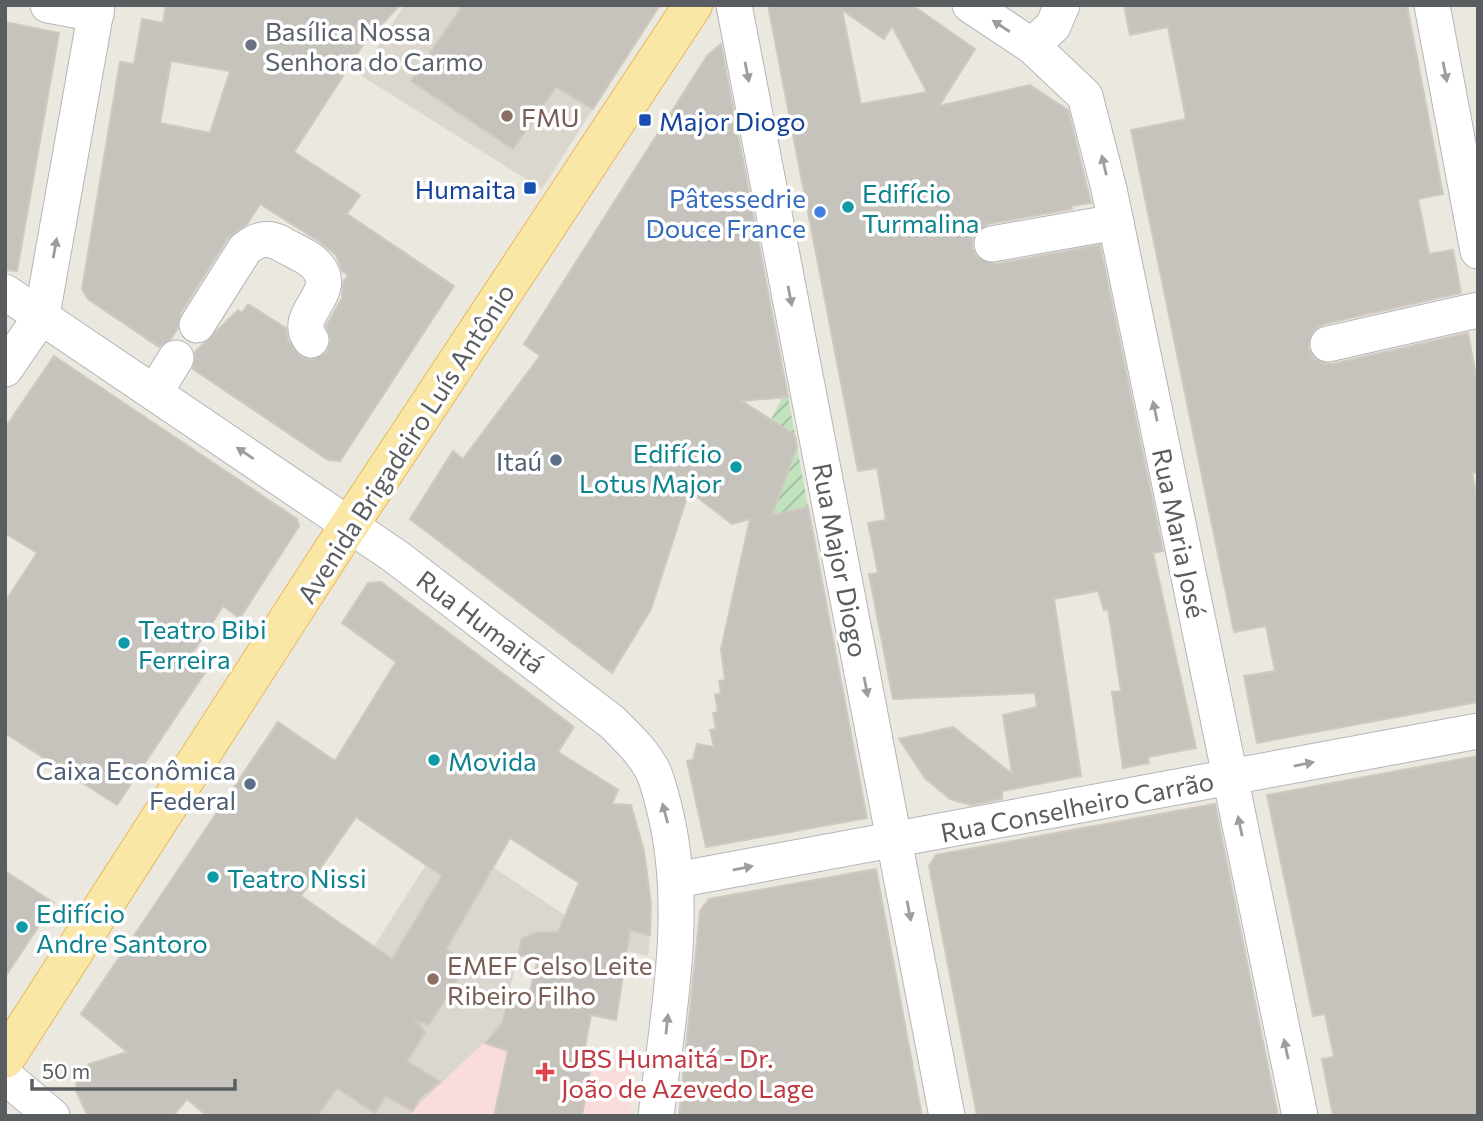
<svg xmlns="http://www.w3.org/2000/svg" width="1483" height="1121" viewBox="0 0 1483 1121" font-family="Commissioner,sans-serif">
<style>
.education{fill:#dbd7ce}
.medical{fill:#f9dcdb}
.garden{fill:url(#garden-furrows)}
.building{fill:#c6c3bd;stroke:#cfc9bf;stroke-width:2;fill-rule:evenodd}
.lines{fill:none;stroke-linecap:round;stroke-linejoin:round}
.minor-casing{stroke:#b3b6ba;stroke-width:37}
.major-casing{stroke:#e8b85c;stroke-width:40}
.minor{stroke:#fff;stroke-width:35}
.major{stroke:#fae7a6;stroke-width:38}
.oneway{fill:#9b9ea0}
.worship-dot{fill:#6b7280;stroke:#fff;stroke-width:2.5}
.education-dot{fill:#8d6e63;stroke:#fff;stroke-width:2.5}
.transit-dot{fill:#1a4fb4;stroke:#fff;stroke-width:2.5}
.culture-dot{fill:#0f9aa8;stroke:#fff;stroke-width:2.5}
.shop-dot{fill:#3f7fe0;stroke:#fff;stroke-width:2.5}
.service-dot{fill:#5c6f8a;stroke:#fff;stroke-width:2.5}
.health-dot{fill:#e0444e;stroke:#fff;stroke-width:2.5}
.labels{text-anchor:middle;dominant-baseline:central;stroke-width:7;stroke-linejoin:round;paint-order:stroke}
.worship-label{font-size:26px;fill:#5b616d;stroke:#fff;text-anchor:start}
.education-label{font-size:26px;fill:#785e54;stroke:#fff;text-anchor:start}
.transit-label{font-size:26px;fill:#164399;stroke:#fff;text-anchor:start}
.culture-label{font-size:26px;fill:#0d838f;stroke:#fff;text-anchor:start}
.shop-label{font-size:26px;fill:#366cbe;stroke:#fff;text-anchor:end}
.street-label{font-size:26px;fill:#595d60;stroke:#fff}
.service-label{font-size:26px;fill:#4e5e75;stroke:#fff;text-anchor:end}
.health-label{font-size:26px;fill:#be3a42;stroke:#fff;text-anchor:start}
</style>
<defs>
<pattern id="garden-furrows" width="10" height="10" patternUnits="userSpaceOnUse" patternTransform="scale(1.75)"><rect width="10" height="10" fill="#c0e2bd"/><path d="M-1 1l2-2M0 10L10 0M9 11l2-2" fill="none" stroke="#9fba9d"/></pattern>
</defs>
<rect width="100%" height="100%" fill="#ebe8e0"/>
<g class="education">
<polygon points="404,5 659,5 542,189 360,75"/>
<polygon points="445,835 565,915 650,935 648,956 553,932 527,935 522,938 500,1033 495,1032 407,1116 317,1116 294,1072"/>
</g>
<polygon class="medical" points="495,1032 636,1067 629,1116 407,1116"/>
<g class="garden">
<polygon points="788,397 795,435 771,420 782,398"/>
<polygon points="797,447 808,507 762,517 780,494"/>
</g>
<g class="building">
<path d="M166 5H400L365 42 294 152 360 195 347 214 454 286 340 461 328 460 193 369 195 352 238 310 242 313 248 304 286 328 288 340 301 357 311 360 327 352 331 340 326 326 342 298 343 282 348 275 342 271 336 255 320 242 260 204 247 224 228 238 180 314 178 328 171 339 159 347 88 299 82 289 120 62 134 64 142 19 163 23ZM171 61 230 71 210 133 160 123Z"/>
<polygon points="463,5 660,5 593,109 556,87 513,149 411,81"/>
<path d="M768 5H912L975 49 939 106 1030 85 1068 110 1091 203 1071 206 1072 209 988 224 973 237 972 248 977 257 995 264 1100 245 1163 551 1153 553 1196 748 1148 757 1149 763 1123 768 1112 692 1121 691 1108 609 1104 610 1098 591 1054 599 1081 776 1002 791V799L971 805 950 799 925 778 899 739 953 727 1012 774 1003 715 1037 707 1035 693 893 699 869 574 878 573 868 523 886 520 877 468 858 471ZM842 10 884 39 892 26 927 92 861 104Z"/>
<polygon points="1124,5 1407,5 1443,194 1418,199 1429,254 1453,250 1461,293 1324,324 1314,330 1308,348 1314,358 1323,363 1332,364 1468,333 1478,386 1478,472 1472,473 1478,502 1478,702 1257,743 1244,676 1275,671 1266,626 1234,632 1131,130 1186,119 1168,27 1130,35"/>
<polygon points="5,22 59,33 17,271 5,270"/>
<polygon points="721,44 788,397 742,401 795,435 797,447 772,515 808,507 867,818 706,847 687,761 693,760 697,744 714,747 710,730 716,729 713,713 718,712 715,695 721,693 719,681 725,680 721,649 750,519 732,524 689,491 651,609 612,673 410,519 453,451 463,459 540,356 524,344 707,56"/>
<polygon points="54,356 297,519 299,526 240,618 223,606 192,654 210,665 117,805 5,733 5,602 37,553 5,533 5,428"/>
<path d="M381 582 574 727 558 752 618 790 612 804 631 805 644 851 651 904 650 935 630 930 616 1020 591 1015 583 1058 592 1060 582 1116H494L508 1051 485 1043 502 1024 507 1003 526 1007 538 959 518 955 522 938 538 932H558L579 883 510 838 446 949 468 963 429 1025 415 1020 425 1032 407 1061 440 1082 420 1098 413 1111 385 1096 375 1113 337 1088 317 1116H207L187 1099 173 1116H88L76 1091 77 1079 89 1064 127 1052 81 1014 278 722 335 761 396 662 342 623 368 583ZM356 817 442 876 392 959 301 896Z"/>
<polygon points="1478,756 1478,1116 1333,1116 1322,1059 1334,1057 1325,1014 1313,1016 1267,795"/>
<polygon points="1215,804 1278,1116 977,1116 929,866 936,855"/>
<polygon points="876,869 922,1116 679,1116 700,911 709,899"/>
<polygon points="5,871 54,903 5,977"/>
</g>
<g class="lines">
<g class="minor-casing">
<g id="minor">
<polyline points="48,5 96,14"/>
<polyline points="734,5 947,1116"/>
<polyline points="970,5 1032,46 1085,96 1109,189 1300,1116"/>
<polyline points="1432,5 1478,251"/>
<polyline points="1032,46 1053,26 1062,5"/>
<polyline points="992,244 1116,222"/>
<path d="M5 292 395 556 612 722C628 738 643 752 653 771 658 782 661 795 664 807 690 908 668 1014 656 1116"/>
<path d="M197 325 245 249C256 240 266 236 280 243 291 250 309 256 317 266 341 294 290 314 311 340"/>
<polyline points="1328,344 1478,310"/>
<polyline points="5,369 42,315 97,5"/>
<polyline points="155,392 176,358"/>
<polyline points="676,880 1478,731"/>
<polyline points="5,1076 52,1116"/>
</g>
</g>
<g class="major-casing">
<polyline id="major" points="5,1059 329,556 693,5"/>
</g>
<use href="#minor" class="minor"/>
<use href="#major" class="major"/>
</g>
<defs><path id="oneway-solid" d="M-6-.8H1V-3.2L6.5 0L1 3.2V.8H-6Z" transform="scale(1.75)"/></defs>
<g class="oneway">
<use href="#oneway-solid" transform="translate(1001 26) rotate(-147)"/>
<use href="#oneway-solid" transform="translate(747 72) rotate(79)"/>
<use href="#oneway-solid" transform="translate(1445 72) rotate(79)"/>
<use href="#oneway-solid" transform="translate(1104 165) rotate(-103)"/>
<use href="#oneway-solid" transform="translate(55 248) rotate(-80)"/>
<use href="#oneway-solid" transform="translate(790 296) rotate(79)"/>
<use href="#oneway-solid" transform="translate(1155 411) rotate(-102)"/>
<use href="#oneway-solid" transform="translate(245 453) rotate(-146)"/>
<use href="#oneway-solid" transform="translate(866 687) rotate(79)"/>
<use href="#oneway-solid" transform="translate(1304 764) rotate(-11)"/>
<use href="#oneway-solid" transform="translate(665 813) rotate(-105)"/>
<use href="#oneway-solid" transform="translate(1240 826) rotate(-102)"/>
<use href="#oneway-solid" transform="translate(743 868) rotate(-11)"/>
<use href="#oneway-solid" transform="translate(909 911) rotate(79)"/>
<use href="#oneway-solid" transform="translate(667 1024) rotate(-84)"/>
<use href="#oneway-solid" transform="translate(1286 1049) rotate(-102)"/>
</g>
<circle class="worship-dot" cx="251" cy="45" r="7"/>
<g class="education-dot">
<circle cx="507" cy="116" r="7"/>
<circle cx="433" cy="979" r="7"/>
</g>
<g class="transit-dot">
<rect x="638" y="113" width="14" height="14" rx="3.5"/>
<rect x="523" y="181" width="14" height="14" rx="3.5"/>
</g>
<g class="culture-dot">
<circle cx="848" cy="207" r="7"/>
<circle cx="736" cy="467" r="7"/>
<circle cx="124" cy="643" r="7"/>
<circle cx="434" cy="760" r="7"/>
<circle cx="213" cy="877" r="7"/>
<circle cx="22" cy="927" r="7"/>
</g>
<circle class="shop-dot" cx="820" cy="212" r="7"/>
<g class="service-dot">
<circle cx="556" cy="460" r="7"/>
<circle cx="250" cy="784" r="7"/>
</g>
<path class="health-dot" d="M541.5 1061.5h7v7h7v7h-7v7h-7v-7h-7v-7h7z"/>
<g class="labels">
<g class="worship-label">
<text x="265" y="30">Basílica Nossa<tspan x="265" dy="30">Senhora do Carmo</tspan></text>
</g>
<g class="education-label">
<text x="521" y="116">FMU</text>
<text x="447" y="964">EMEF Celso Leite<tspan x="447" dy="30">Ribeiro Filho</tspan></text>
</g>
<g class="transit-label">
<text x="659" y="120">Major Diogo</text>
<text x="516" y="188" text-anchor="end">Humaita</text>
</g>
<g class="culture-label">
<text x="862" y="192">Edifício<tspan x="862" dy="30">Turmalina</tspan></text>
<text x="722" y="452" text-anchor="end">Edifício<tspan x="722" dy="30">Lotus Major</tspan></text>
<text x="138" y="628">Teatro Bibi<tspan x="138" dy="30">Ferreira</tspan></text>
<text x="448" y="760">Movida</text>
<text x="227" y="877">Teatro Nissi</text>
<text x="36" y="912">Edifício<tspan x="36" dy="30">Andre Santoro</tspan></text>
</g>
<g class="shop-label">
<text x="806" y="197">Pâtessedrie<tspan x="806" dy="30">Douce France</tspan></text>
</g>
<g class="street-label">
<text transform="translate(405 443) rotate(-57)">Avenida Brigadeiro Luís Antônio</text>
<text transform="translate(1180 533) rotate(78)">Rua Maria José</text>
<text transform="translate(841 560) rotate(79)">Rua Major Diogo</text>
<text transform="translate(481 621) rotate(37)">Rua Humaitá</text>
<text transform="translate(1077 806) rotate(-11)">Rua Conselheiro Carrão</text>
</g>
<g class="service-label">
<text x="542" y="460">Itaú</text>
<text x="236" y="769">Caixa Econômica<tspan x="236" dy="30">Federal</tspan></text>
</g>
<g class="health-label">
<text x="561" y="1057">UBS Humaitá - Dr.<tspan x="561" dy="30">João de Azevedo Lage</tspan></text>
</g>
</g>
<rect width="1483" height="1121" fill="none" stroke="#595d60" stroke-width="14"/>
<path d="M32 1079v10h203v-10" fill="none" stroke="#595d60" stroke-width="3.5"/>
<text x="42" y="1079" font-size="21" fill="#595d60" stroke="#ffffff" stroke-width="5" paint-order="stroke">50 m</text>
</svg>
